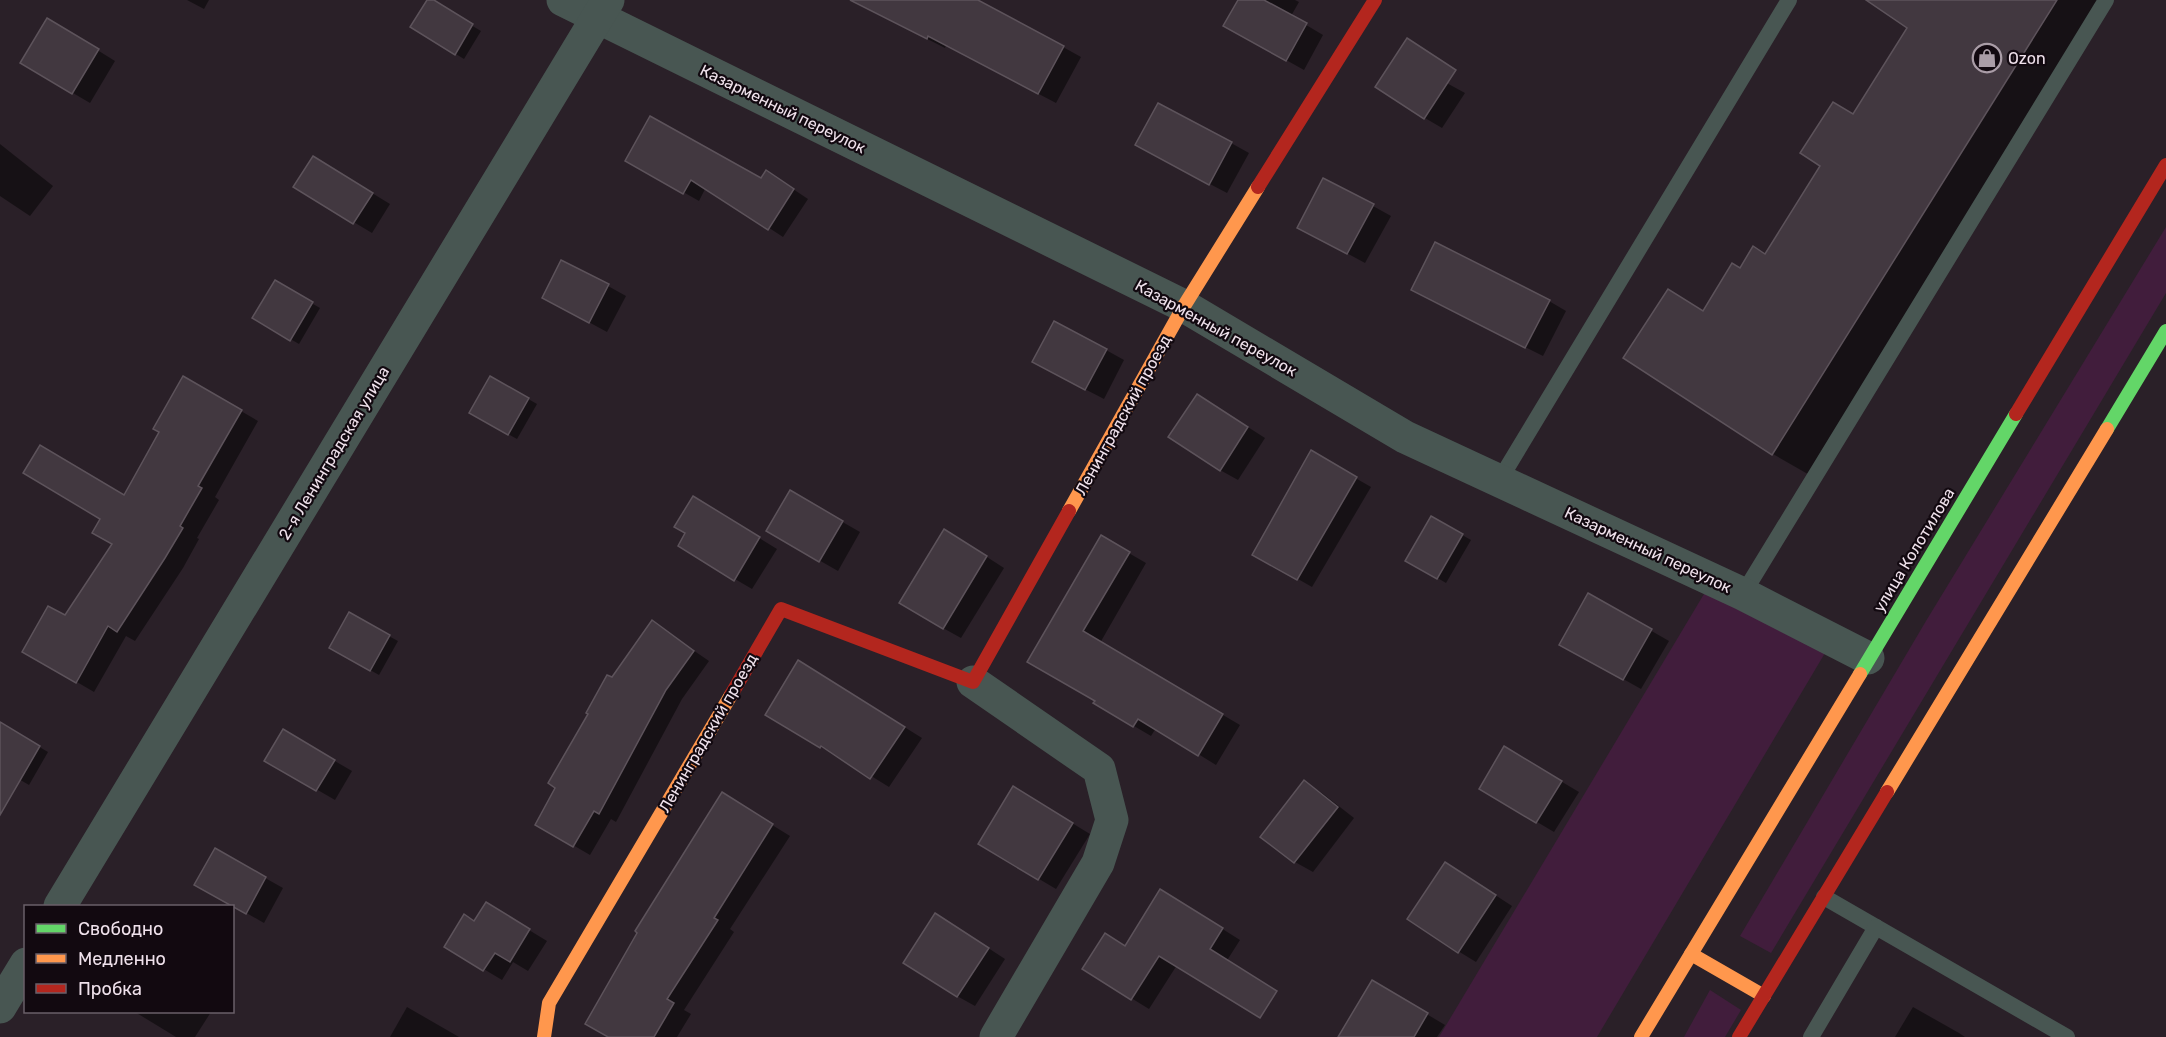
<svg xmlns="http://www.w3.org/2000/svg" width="2166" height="1037" viewBox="0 0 2166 1037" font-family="Rubik,sans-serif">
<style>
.grass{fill:#411d3c}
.shadow{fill:#0007}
.building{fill:#423840;stroke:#5d535b;stroke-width:1.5}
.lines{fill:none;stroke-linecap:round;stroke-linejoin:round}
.lane{stroke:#485652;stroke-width:16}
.street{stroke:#485652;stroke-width:33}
.fast{stroke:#63d668;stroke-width:14}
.slow{stroke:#ff974d;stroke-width:14}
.jam{stroke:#b3261e;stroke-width:14}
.labels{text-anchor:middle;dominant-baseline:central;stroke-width:4.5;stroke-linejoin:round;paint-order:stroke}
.poi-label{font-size:16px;fill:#efe1eb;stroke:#120910;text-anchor:start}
.street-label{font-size:16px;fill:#efe1eb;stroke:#120910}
</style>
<rect width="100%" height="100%" fill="#2a2028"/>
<g class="grass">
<polygon points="2166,227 2166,293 1771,953 1740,936 1926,621"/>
<polygon points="1707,589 1825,653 1597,1037 1439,1037"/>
<polygon points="1710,990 1741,1010 1725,1037 1684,1037"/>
</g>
<g class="shadow">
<polygon points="187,0 209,0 204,9"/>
<polygon points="429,0 481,31 464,59 412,27"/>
<polygon points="877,0 952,0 1063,47 1081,57 1056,103 946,45 945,48 890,20"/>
<polygon points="1239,0 1295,0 1299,2 1291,16 1323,35 1304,70 1225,26"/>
<polygon points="1907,0 2111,0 1813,477 1773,454 1669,291 1704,311 1741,270 1766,256 1909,28"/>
<polygon points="65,30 115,61 90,103 22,63"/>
<polygon points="1397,56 1465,93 1442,128 1425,118"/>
<polygon points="1231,143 1249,153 1227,193 1155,155"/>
<polygon points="0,144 53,186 30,216 0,196"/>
<polygon points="627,160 761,180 781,181 808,199 783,237 706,187 699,201"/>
<polygon points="331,168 390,204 372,233 295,187"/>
<polygon points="1373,206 1391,216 1365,263 1317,237"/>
<polygon points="275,282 320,308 299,344 254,318"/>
<polygon points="608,286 626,296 607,332 561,307"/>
<polygon points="1430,300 1549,301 1566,311 1543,356"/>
<polygon points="1106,350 1124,360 1104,399 1052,372"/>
<polygon points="184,378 258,421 215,497 219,500 197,538 199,539 183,568 135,641 126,636 94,692 24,651 66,617 114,544 124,497 161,432"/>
<polygon points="491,378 537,404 517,439 471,413"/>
<polygon points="1215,406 1265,438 1238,480 1220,470"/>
<polygon points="1312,453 1371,487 1312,587 1254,554"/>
<polygon points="790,492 860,532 838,571 768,531"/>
<polygon points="711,508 777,549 752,589 735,579"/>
<polygon points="1432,518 1471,540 1446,583 1407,560"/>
<polygon points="1101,537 1146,563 1100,643 1240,725 1216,765 1156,728 1151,736 1095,703 1097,700 1029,662"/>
<polygon points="962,541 1004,568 961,638 943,628"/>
<polygon points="1589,595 1669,641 1641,689 1561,644"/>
<polygon points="349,615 398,641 379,675 331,648"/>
<polygon points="652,622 709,661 682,699 616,822 611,819 590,855 537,824 612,679"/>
<polygon points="816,672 922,738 889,787 839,756 821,747"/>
<polygon points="2,725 48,752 29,785 0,768 0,728"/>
<polygon points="283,731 352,771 335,800 266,760"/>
<polygon points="1505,748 1579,792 1554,832 1481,789"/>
<polygon points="1304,782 1322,793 1354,818 1313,872 1295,862 1262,837"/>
<polygon points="1031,798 1090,834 1056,889 980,844"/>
<polygon points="740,805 790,836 730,929 734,932 684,1010 691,1014 677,1037 611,1037"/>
<polygon points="215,850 283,888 264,923 196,884"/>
<polygon points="1463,874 1512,906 1476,962 1458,951"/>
<polygon points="1178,901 1240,940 1219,973 1177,965 1149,1009 1084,969 1126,947"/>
<polygon points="486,904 547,941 528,971 513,962 502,980 447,947 475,922"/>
<polygon points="953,925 1005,959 975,1006 957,996"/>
<polygon points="1373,982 1445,1025 1437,1037 1340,1037"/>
<polygon points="407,1007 459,1037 390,1037"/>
<polygon points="1913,1007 1959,1033 1965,1037 1895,1037"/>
<polygon points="135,1012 211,1012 195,1037 176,1037"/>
</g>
<g class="building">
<polygon points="427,0 434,0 473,24 455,55 410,27"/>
<polygon points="850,0 978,0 1064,46 1038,94 928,36 927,39"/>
<polygon points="1238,0 1264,0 1307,23 1286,61 1223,26"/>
<polygon points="1866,0 2057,0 1772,455 1623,358 1668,289 1703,311 1732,263 1740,268 1753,246 1765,254 1820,166 1800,153 1833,102 1853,114 1907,28"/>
<polygon points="47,18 99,49 72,94 20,63"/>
<polygon points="1407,38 1456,70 1424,119 1375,87"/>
<polygon points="1158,103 1232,142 1209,185 1135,145"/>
<polygon points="650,116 761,178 766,170 794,189 768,230 691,180 683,194 625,161"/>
<polygon points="313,156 373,193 353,224 293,187"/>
<polygon points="1323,178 1374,204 1347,254 1297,228"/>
<polygon points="1435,242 1550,300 1525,348 1411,290"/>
<polygon points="561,260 609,284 589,323 542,298"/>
<polygon points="275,280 313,302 290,341 252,318"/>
<polygon points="1054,321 1107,349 1085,390 1032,362"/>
<polygon points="183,376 242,410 198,486 202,488 180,526 183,528 165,558 117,632 108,626 76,683 22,652 48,606 65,615 112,544 92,533 100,519 23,473 40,445 124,495 159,432 153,429"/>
<polygon points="490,376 529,398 508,435 469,413"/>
<polygon points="1197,394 1248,427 1220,471 1168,437"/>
<polygon points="1311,450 1357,477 1297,580 1252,555"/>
<polygon points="790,490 843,521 819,562 766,531"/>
<polygon points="693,496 760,537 734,581 678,546 685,533 674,527"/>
<polygon points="1431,516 1463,534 1437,579 1405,561"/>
<polygon points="944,529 987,556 943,629 899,603"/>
<polygon points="1101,535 1130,552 1083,631 1223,714 1198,756 1138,719 1133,727 1093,703 1095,701 1027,662"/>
<polygon points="1588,593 1652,629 1623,680 1559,645"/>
<polygon points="349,612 390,635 370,671 329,648"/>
<polygon points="652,620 694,651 666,690 599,814 594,811 573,847 535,825 555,788 548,783 588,714 586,713 607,675 612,677"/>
<polygon points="798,660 905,727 870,779 821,746 820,748 765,715"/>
<polygon points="0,722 40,746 0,815"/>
<polygon points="283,729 335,760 316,791 264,761"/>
<polygon points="1504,746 1562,781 1536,823 1479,789"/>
<polygon points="1304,780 1338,807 1294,863 1260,837"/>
<polygon points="1013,786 1073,823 1038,880 978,844"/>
<polygon points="722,792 773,824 714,918 718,920 667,999 674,1003 654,1037 608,1037 585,1024 637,933 635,931"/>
<polygon points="215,848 266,877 246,914 194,885"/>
<polygon points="1445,862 1496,895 1458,953 1407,919"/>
<polygon points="1160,889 1223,928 1210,949 1277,991 1260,1018 1159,956 1131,1000 1082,969 1105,933 1125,946"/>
<polygon points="486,902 530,929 510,962 495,953 483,971 444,947 464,914 474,921"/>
<polygon points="935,913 989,948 957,997 903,963"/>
<polygon points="1372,980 1428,1013 1414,1037 1338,1037"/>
</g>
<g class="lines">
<g class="lane">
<polyline points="1499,481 1789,0"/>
<polyline points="1743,594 2106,0"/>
<polyline points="1824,897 2067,1037"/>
<polyline points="1811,1037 1876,927"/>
</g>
<g class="street">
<polyline points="563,0 1184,306 1405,437 1743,594 1868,658"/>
<polyline points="973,682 1099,769 1112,820 1098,863 996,1037"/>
<polyline points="60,906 608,0"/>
<polyline points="0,1007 26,964"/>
</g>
<g class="fast">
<polyline points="2107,429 2166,331"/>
<polyline points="1860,674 2016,414"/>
</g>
<g class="slow">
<polyline points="1069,511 1184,306 1258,187"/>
<polyline points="1887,792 2107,429"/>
<polyline points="1691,954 1764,996"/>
<polyline points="544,1037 549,1003 731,695"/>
<polyline points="1641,1037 1860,674"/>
</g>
<g class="jam">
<polyline points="1258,187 1375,0"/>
<polyline points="2016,414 2166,165"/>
<polyline points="731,695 781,609 973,682 1069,511"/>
<polyline points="1739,1037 1887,792"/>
</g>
</g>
<defs>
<g id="shop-ring" transform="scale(1.5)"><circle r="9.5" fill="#120910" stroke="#aa9da7" stroke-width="1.5"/><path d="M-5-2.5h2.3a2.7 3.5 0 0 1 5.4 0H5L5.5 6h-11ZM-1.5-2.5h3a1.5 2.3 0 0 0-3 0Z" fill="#aa9da7"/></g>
</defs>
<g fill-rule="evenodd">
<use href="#shop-ring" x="1987" y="58"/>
</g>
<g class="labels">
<g class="poi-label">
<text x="2008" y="58">Ozon</text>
</g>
<g class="street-label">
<text transform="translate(783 109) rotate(26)">Казарменный переулок</text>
<text transform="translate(1216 328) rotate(29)">Казарменный переулок</text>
<text transform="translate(1123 415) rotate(-61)">Ленинградский проезд</text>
<text transform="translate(334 453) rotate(-59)">2-я Ленинградская улица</text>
<text transform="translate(1648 550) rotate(25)">Казарменный переулок</text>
<text transform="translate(1914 550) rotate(-59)">улица Колотилова</text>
<text transform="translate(708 733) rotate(-60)">Ленинградский проезд</text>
</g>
</g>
<rect x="24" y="905" width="210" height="108" fill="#120910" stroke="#6a5f68" stroke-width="1.5"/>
<rect x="36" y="924" width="30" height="9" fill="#63d668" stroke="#6a5f68" stroke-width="1.5"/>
<text x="78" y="935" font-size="18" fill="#efe1eb">Свободно</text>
<rect x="36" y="954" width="30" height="9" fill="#ff974d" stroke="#6a5f68" stroke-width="1.5"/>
<text x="78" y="965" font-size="18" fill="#efe1eb">Медленно</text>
<rect x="36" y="984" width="30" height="9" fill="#b3261e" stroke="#6a5f68" stroke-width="1.5"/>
<text x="78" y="995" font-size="18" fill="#efe1eb">Пробка</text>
</svg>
